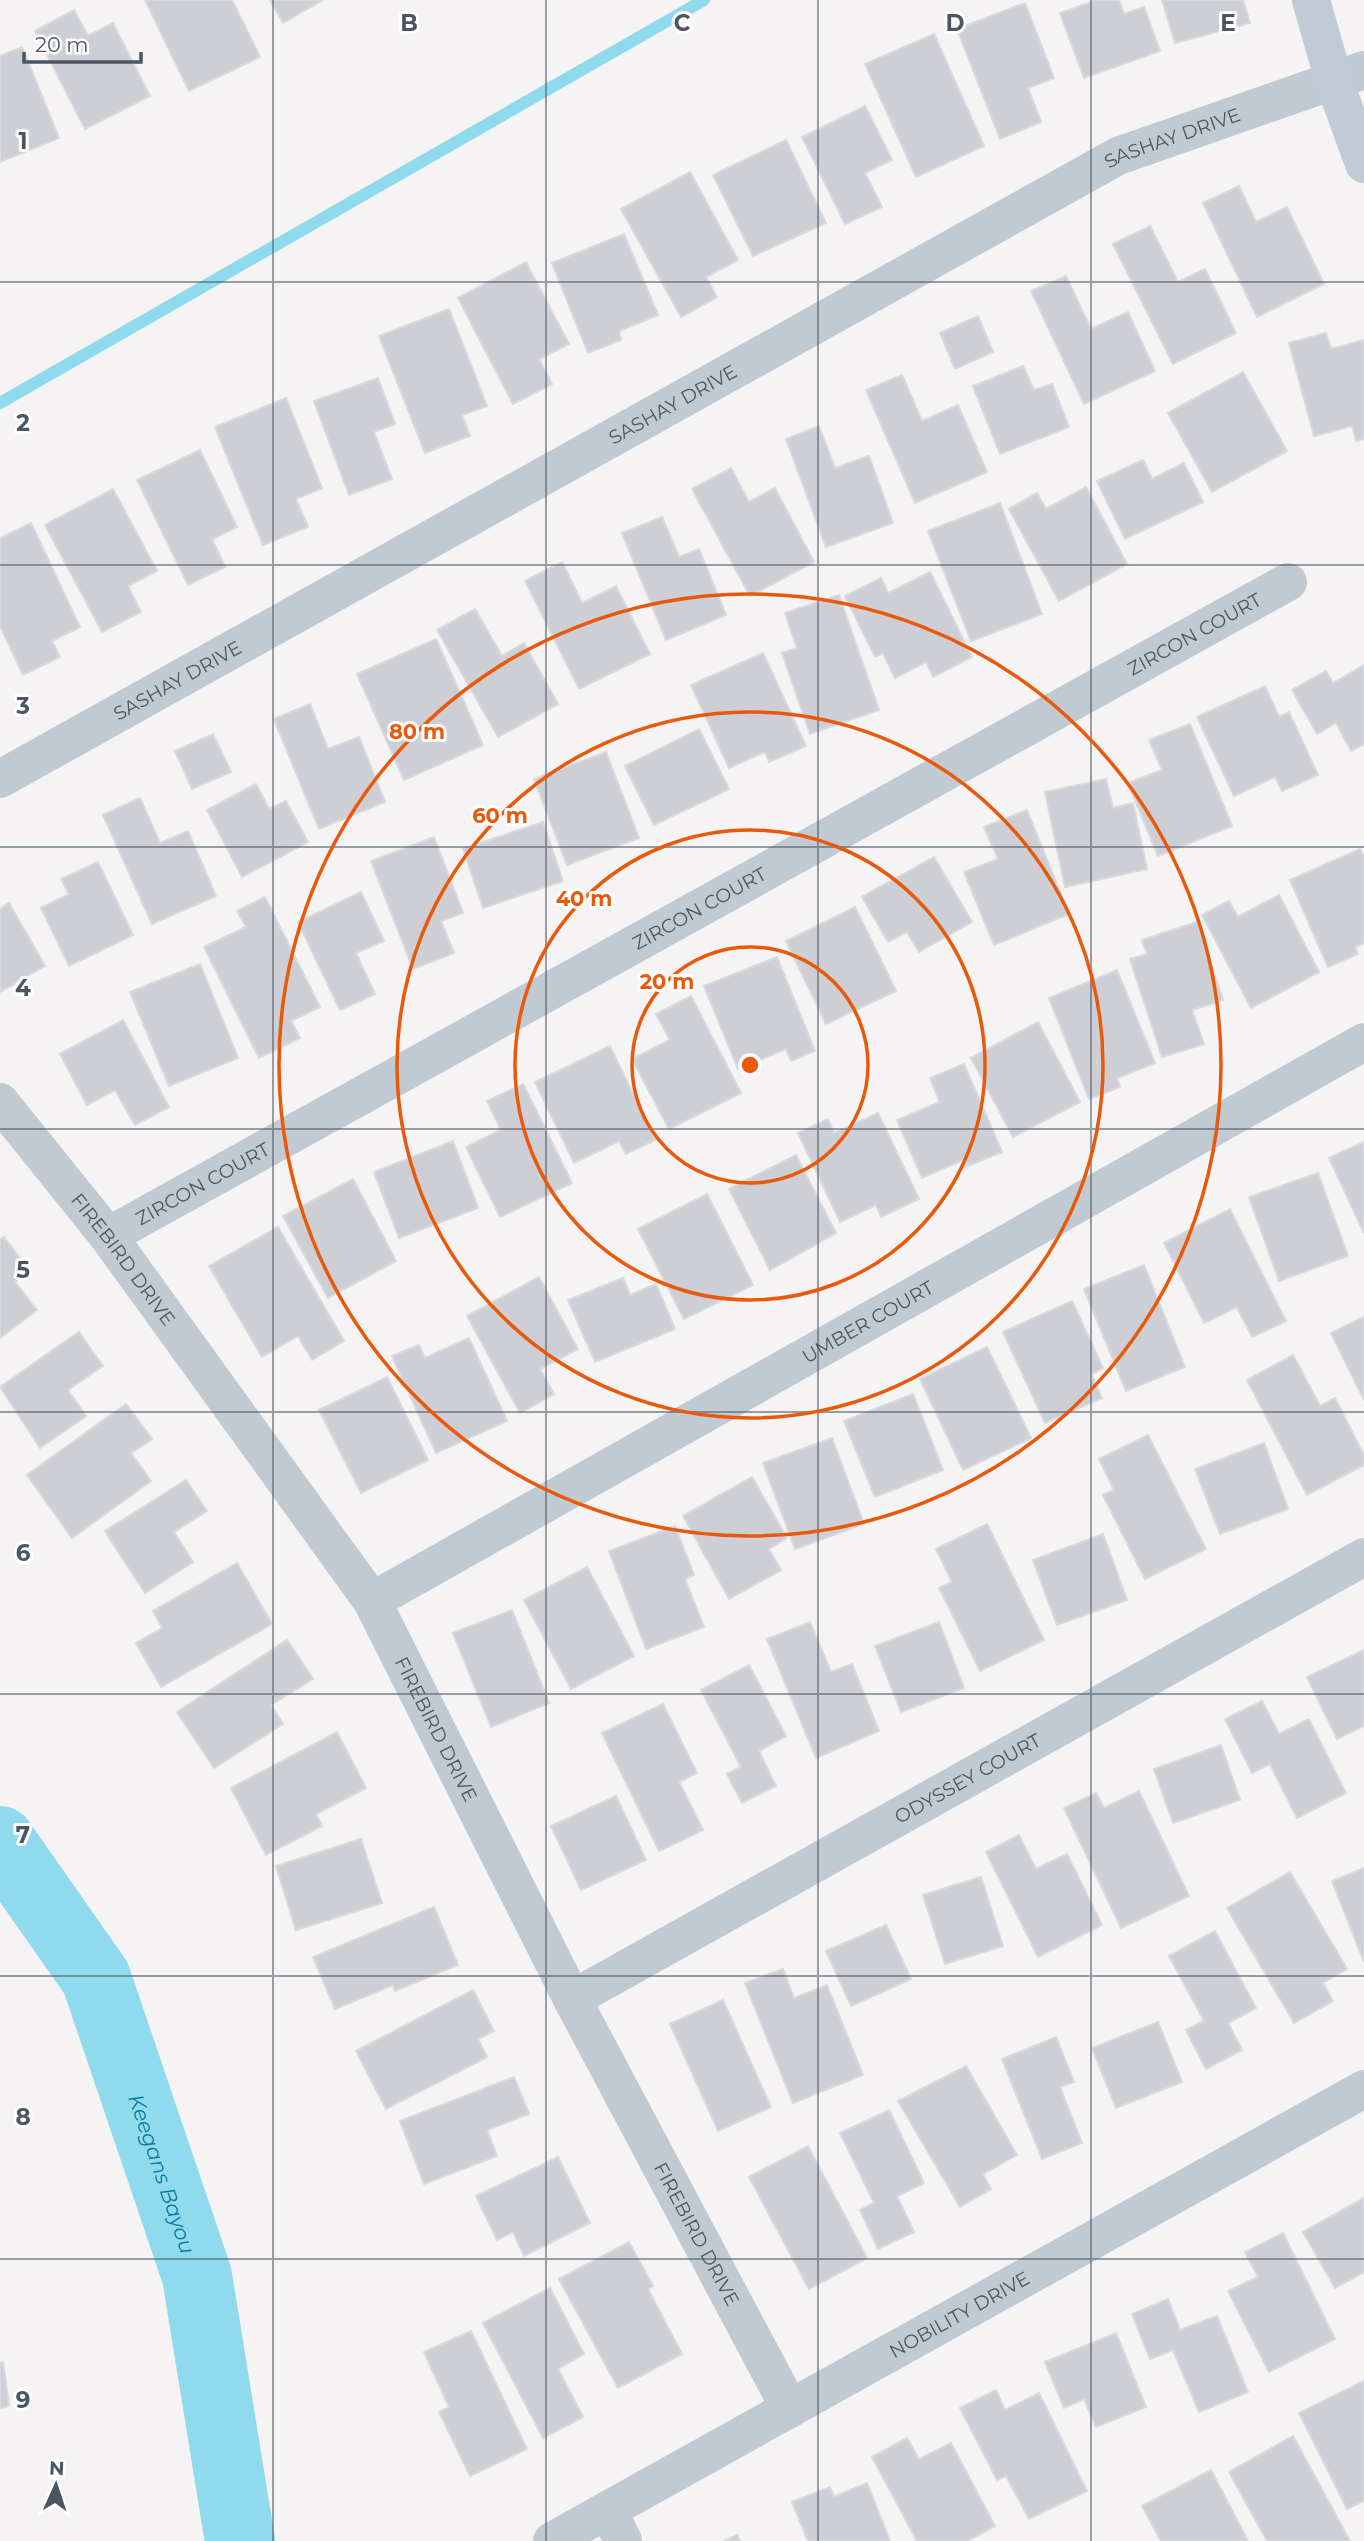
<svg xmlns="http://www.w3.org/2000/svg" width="1364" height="2541" viewBox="0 0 1364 2541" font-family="Montserrat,sans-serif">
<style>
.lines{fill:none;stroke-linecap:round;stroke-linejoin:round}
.stream{stroke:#90daee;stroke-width:12}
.river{stroke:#90daee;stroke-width:70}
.building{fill:#cdcfd5;stroke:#d7d9de;stroke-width:2}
.minor{stroke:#c1cad2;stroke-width:38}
.secondary{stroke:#c1cbd6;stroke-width:38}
.grid{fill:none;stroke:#4a5661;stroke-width:2;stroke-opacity:0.55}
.ring{fill:none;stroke:#e8590c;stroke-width:3.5}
.labels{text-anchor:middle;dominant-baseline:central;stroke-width:6;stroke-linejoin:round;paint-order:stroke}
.street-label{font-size:19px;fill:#4a5661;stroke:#fff}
.water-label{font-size:21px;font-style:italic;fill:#0c7c9b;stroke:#fff}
.grid-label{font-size:23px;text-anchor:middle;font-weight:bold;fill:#4a5661;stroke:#fff;stroke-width:6;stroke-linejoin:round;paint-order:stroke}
.centre{fill:#e8590c;stroke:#fff;stroke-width:3.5}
.ring-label{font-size:21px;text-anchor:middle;font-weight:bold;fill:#e8590c;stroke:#fff;stroke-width:6;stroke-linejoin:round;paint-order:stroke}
</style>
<rect width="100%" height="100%" fill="#f5f3f3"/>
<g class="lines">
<polyline class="stream" points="0,403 704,0"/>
<path class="river" id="s1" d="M0 1841 96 1978 197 2276 240 2541"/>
</g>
<g class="building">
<polygon points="145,0 232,0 260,57 189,91"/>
<polygon points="270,0 323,0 283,23"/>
<polygon points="1097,0 1119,0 1124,14 1144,7 1160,51 1084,78 1060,13"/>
<polygon points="1162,0 1243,0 1250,23 1175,43"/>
<polygon points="1025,3 1054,78 1028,88 1041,122 1000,139 957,29"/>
<polygon points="74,10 88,36 113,23 150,96 85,129 35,31"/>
<polygon points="934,34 984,146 916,177 865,64"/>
<polygon points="22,47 59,138 0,162 0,56"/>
<polygon points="865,106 892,160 865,173 882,207 845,224 802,137"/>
<polygon points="786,140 826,223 753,256 713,175"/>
<polygon points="690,172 738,260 706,277 717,297 681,317 621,209"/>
<polygon points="1239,186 1256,222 1287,207 1324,284 1257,317 1203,203"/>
<polygon points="1150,226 1178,282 1205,269 1236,333 1173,364 1113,244"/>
<polygon points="624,234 658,315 619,331 621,340 588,353 552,263"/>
<polygon points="526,262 569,344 539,359 552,384 513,404 458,298"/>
<polygon points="1066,276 1091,329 1128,312 1155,371 1084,404 1031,291"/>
<polygon points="449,309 487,406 462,415 470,436 425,453 379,336"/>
<polygon points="978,316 993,352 955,369 940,333"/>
<polygon points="1326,333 1331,349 1364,340 1364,439 1356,441 1352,426 1314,436 1289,343"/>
<polygon points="1023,366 1034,390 1052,384 1069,427 1000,454 973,386"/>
<polygon points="1243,372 1287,451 1212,492 1168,413"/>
<polygon points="902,375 922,421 958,405 987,472 915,503 866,390"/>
<polygon points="378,378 395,424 374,432 392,479 349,495 314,401"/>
<polygon points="286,398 322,488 296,499 308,527 263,545 215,427"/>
<polygon points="819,426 835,468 869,456 893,523 826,547 786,439"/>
<polygon points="200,450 237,527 212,539 225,567 188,585 137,480"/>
<polygon points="1143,460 1152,479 1184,463 1203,502 1125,539 1097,481"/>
<polygon points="731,468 749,502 775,488 814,562 750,596 692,489"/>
<polygon points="1086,487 1127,564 1059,601 1009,509 1037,493 1046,509"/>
<polygon points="113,489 157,571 128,586 141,612 102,632 45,525"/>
<polygon points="1000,503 1042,614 971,641 928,531"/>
<polygon points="662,517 679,557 699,549 726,615 666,640 622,533"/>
<polygon points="31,523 80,627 52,641 60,657 23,675 0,626 0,538"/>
<polygon points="562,562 582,603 616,586 650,654 579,689 525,581"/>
<polygon points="930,572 972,657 933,677 926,662 895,678 883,653 875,657 845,596 881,578 888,593"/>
<polygon points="839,595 879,710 810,734 782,653 797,648 785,613"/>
<polygon points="475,609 502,656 524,643 558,704 498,737 437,630"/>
<polygon points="436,639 483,745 404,780 357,674"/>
<polygon points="763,653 806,746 769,762 765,752 729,768 691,685"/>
<polygon points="1364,665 1364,744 1351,751 1336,723 1317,734 1292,690 1326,671 1333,683"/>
<polygon points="1265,686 1279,717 1289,712 1318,775 1282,791 1275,777 1234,796 1197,717"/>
<polygon points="310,704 328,749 359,737 385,802 319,829 274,719"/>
<polygon points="1190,724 1232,826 1158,856 1128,783 1162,770 1149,740"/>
<polygon points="699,729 729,789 654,825 625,766"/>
<polygon points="213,734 231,772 192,789 175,751"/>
<polygon points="606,752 639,838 567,865 534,779"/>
<polygon points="1106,779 1113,808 1133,803 1147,869 1065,887 1045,792"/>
<polygon points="256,784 269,809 286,801 308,842 242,877 207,810"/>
<polygon points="140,798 160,843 188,831 216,896 152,924 103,815"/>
<polygon points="1027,810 1069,914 994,945 964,872 998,859 984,827"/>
<polygon points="543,822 563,881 483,908 463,849"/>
<polygon points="434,837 463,913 441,921 454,953 413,969 371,861"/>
<polygon points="1360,849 1364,857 1364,943 1355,947 1358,954 1328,967 1290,880"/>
<polygon points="934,857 972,922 919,952 907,932 888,942 862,897"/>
<polygon points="98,862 133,935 69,966 41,908 69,894 61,879"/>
<polygon points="361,892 384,941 356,953 375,994 340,1010 298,922"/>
<polygon points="1279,895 1319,972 1251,1008 1202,915 1229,901 1238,917"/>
<polygon points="265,897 320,1007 291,1021 300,1038 259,1058 204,947 246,927 237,911"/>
<polygon points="9,903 45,966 0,992 0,909"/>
<polygon points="855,907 896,991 826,1024 786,941"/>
<polygon points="1197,922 1223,1000 1192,1010 1204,1044 1162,1057 1130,959 1147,954 1142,940"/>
<polygon points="777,957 815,1051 791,1061 786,1049 738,1069 704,986"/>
<polygon points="200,964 238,1058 169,1086 130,992"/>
<polygon points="1117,970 1155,1063 1117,1078 1120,1087 1089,1099 1049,998"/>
<polygon points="691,996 741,1093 669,1129 632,1059 670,1040 656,1014"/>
<polygon points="123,1020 169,1107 135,1125 115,1090 87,1105 60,1054"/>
<polygon points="1038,1022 1080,1102 1013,1137 971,1058"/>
<polygon points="610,1046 655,1140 626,1154 619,1141 574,1163 535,1082"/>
<polygon points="964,1064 1002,1152 968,1166 965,1159 922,1178 897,1120 940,1102 930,1078"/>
<polygon points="523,1084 572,1183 500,1217 466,1147 501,1130 487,1101"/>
<polygon points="878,1113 919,1199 881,1217 876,1205 840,1222 798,1133 828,1119 834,1133"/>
<polygon points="453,1141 478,1208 399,1238 374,1172"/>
<polygon points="1364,1142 1364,1233 1329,1158"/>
<polygon points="796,1155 836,1233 770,1270 729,1189"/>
<polygon points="1318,1173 1348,1256 1279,1281 1249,1197"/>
<polygon points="353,1179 396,1261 328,1298 283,1216"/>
<polygon points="707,1194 753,1285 684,1319 638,1229"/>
<polygon points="1230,1209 1286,1321 1252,1337 1237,1307 1204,1323 1164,1243"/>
<polygon points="278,1227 344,1341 312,1360 298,1336 262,1357 209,1266"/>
<polygon points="4,1237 30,1271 15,1282 37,1310 0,1338 0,1240"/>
<polygon points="1144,1265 1185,1367 1126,1391 1084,1289"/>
<polygon points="539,1277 578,1349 540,1369 554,1394 520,1413 467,1316"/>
<polygon points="623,1278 630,1295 656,1284 675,1329 595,1362 568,1300"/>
<polygon points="1072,1301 1103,1368 1091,1374 1102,1398 1045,1423 1003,1332"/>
<polygon points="1364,1317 1364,1400 1331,1333"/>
<polygon points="79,1332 103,1366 68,1390 86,1416 40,1448 0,1387"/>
<polygon points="469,1338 507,1421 436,1453 392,1356 419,1345 425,1358"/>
<polygon points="987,1347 1031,1438 963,1470 920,1379"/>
<polygon points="1293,1355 1320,1406 1335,1398 1364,1455 1364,1465 1307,1495 1247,1380"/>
<polygon points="387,1377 428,1460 361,1493 319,1410"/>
<polygon points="913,1394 943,1470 875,1497 844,1421"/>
<polygon points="126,1404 152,1439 131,1453 151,1481 72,1538 27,1475"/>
<polygon points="1148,1435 1206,1549 1145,1579 1103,1495 1114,1490 1099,1459"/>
<polygon points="832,1438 864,1524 795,1549 763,1463"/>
<polygon points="1264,1443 1288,1509 1220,1534 1195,1469"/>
<polygon points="752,1477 787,1538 769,1549 781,1570 729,1599 683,1516"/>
<polygon points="186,1480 207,1511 174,1532 193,1562 145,1593 105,1531"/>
<polygon points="987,1524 1044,1640 980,1671 939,1588 952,1582 936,1549"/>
<polygon points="675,1526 694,1575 685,1579 704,1627 646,1649 609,1551"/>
<polygon points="1103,1534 1127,1600 1057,1625 1033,1560"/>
<polygon points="237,1563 272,1624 161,1687 136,1643 162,1628 153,1611"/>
<polygon points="587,1567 634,1656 571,1689 524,1600"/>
<polygon points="512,1610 549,1703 491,1727 453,1633"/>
<polygon points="810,1622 831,1672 852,1664 879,1731 816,1758 767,1639"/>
<polygon points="939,1622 964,1688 901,1712 875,1646"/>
<polygon points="287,1640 313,1679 271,1705 283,1724 214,1768 177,1712"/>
<polygon points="1364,1650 1364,1726 1337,1739 1307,1677"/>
<polygon points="749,1665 786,1736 759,1751 776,1786 742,1803 727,1774 741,1767 701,1690"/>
<polygon points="1262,1701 1279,1734 1309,1719 1346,1793 1297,1818 1270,1764 1252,1773 1225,1719"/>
<polygon points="663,1704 697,1773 679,1782 703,1830 659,1851 602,1733"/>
<polygon points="337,1732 366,1788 316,1814 322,1826 266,1855 231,1788"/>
<polygon points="1221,1745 1240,1800 1173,1823 1154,1769"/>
<polygon points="1139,1791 1189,1896 1121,1928 1064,1808 1096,1793 1104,1808"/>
<polygon points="616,1796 646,1860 581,1890 551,1826"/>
<polygon points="1019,1835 1036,1869 1067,1854 1102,1925 1038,1957 986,1852"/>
<polygon points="361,1839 382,1903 296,1930 276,1866"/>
<polygon points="1364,1868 1364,1962 1332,1881"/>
<polygon points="1290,1872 1347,1969 1323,1983 1333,2001 1294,2023 1227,1908"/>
<polygon points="981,1877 1003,1946 945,1964 923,1895"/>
<polygon points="434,1907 458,1965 395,1991 393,1985 335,2009 313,1957"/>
<polygon points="886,1925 911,1979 851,2006 826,1951"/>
<polygon points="1215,1931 1256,2008 1228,2023 1242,2050 1206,2069 1186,2030 1204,2021 1169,1956"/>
<polygon points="783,1969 794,1998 827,1985 863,2075 793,2103 745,1983"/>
<polygon points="473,1990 494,2031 478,2039 487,2057 386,2109 356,2051"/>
<polygon points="723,2000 771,2107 718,2131 670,2024"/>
<polygon points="1158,2022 1182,2082 1116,2108 1092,2048"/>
<polygon points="1056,2037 1074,2082 1060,2087 1082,2143 1042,2159 1002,2059"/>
<polygon points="966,2066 1017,2155 983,2174 991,2189 960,2207 898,2101"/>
<polygon points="514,2077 529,2114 487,2130 497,2156 424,2184 400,2121"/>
<polygon points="889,2110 924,2183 897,2196 914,2232 878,2249 860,2210 874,2203 840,2133"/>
<polygon points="808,2146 867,2258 809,2289 749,2177"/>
<polygon points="558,2157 590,2223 524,2256 513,2232 497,2240 476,2196"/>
<polygon points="1364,2198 1364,2272 1335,2288 1303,2232"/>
<polygon points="1283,2233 1335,2339 1269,2372 1228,2291 1258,2277 1245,2252"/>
<polygon points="629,2242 653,2286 648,2289 682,2354 618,2388 559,2279"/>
<polygon points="550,2288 584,2354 558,2369 583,2417 543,2438 483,2323"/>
<polygon points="1168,2299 1180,2330 1217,2316 1248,2392 1199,2412 1173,2350 1150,2359 1132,2314"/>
<polygon points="471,2331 527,2449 470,2476 439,2412 449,2407 424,2352"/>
<polygon points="1116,2333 1146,2407 1096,2427 1084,2399 1064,2408 1045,2362"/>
<polygon points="3,2362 9,2406 0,2408 0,2363"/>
<polygon points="1364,2381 1364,2501 1347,2509 1299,2413"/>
<polygon points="996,2390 1005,2410 1039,2393 1087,2491 1029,2519 1006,2476 997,2480 960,2408"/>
<polygon points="1293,2436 1350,2541 1267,2541 1229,2472"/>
<polygon points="907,2438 919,2459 951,2443 995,2526 967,2541 917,2541 872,2457"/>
<polygon points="1211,2470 1248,2541 1161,2541 1142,2506"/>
<polygon points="867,2483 890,2541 808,2541 792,2502 830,2487 834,2497"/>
<polygon points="737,2535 740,2541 724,2541"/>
</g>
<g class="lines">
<g class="minor">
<path id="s2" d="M0 779 1118 156 1364 70"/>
<path id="s3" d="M0 1102 108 1236 372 1601 572 1999 790 2409"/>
<path id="s4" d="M108 1236 1288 582"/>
<path id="s5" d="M372 1601 1364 1042"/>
<path id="s6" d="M572 1999 1364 1557"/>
<polyline points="608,2510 623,2541"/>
<path id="s7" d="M552 2541 1364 2089"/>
</g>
<polyline class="secondary" points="1311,0 1334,81 1364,164"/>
</g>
<path class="grid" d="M273 0V2541M546 0V2541M818 0V2541M1091 0V2541M0 282H1364M0 565H1364M0 847H1364M0 1129H1364M0 1412H1364M0 1694H1364M0 1976H1364M0 2259H1364"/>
<g class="ring">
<circle cx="750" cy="1065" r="118"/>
<circle cx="750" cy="1065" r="235"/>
<circle cx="750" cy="1065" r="353"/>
<circle cx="750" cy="1065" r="471"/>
</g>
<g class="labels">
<g class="street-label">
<text stroke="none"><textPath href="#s2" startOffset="1337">SASHAY DRIVE</textPath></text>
<text stroke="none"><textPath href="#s2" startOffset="770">SASHAY DRIVE</textPath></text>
<text stroke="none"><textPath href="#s4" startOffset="1242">ZIRCON COURT</textPath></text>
<text stroke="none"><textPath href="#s2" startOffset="203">SASHAY DRIVE</textPath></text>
<text stroke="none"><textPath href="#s4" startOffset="676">ZIRCON COURT</textPath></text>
<text stroke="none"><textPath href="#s4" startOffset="108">ZIRCON COURT</textPath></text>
<text stroke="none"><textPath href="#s3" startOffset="200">FIREBIRD DRIVE</textPath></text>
<text stroke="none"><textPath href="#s5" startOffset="569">UMBER COURT</textPath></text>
<text stroke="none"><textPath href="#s3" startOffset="766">FIREBIRD DRIVE</textPath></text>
<text stroke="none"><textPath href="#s6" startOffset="453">ODYSSEY COURT</textPath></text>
<text stroke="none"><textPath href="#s3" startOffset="1334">FIREBIRD DRIVE</textPath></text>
<text stroke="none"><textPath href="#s7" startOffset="466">NOBILITY DRIVE</textPath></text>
</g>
<g class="water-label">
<text stroke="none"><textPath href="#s1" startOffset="374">Keegans Bayou</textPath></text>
</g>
</g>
<g class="grid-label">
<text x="409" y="31">B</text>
<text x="682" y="31">C</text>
<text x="955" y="31">D</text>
<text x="1228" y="31">E</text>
<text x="23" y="149">1</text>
<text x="23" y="431">2</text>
<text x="23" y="714">3</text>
<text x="23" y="996">4</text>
<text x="23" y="1278">5</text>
<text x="23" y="1561">6</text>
<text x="23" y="1843">7</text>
<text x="23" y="2125">8</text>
<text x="23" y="2408">9</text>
</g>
<circle cx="750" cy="1065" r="10" class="centre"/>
<g class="ring-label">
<text x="417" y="739">80 m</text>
<text x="500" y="823">60 m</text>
<text x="584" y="906">40 m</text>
<text x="667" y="989">20 m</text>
</g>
<g transform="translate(56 2485) rotate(3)" stroke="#ffffff" stroke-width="5" paint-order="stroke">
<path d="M0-5L12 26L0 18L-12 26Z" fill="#4a5661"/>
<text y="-10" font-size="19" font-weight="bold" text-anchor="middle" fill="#4a5661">N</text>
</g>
<path d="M24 52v10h117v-10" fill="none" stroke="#4a5661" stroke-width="3.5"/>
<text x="35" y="52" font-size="21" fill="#4a5661" stroke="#ffffff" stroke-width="5" paint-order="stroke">20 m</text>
</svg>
